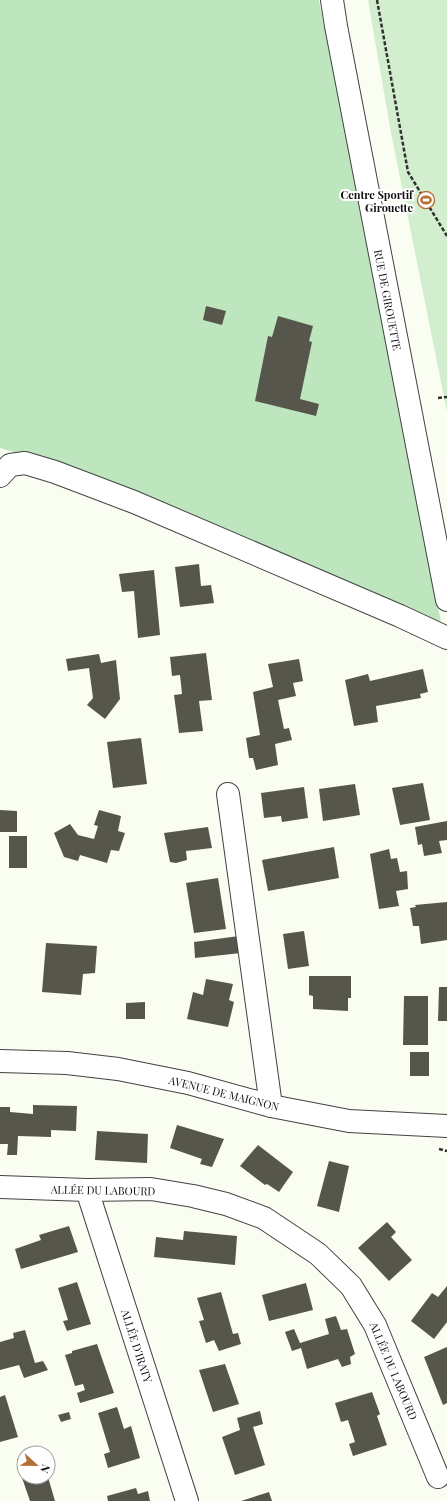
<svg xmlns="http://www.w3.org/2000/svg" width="447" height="1501" viewBox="0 0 447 1501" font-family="'Playfair Display',serif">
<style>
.green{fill:#bee6be}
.pitch{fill:#d3eecf}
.building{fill:#57564c}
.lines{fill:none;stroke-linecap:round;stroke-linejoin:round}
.minor-casing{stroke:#424242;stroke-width:24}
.path{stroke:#313131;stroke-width:2.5;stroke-dasharray:4 2;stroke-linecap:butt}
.minor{stroke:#fff;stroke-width:22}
.labels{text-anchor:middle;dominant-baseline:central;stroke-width:4;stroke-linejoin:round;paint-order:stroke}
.poi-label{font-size:11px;font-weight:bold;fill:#0f0f0f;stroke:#fff;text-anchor:end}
.street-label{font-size:11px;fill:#0f0f0f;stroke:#fff}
</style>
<rect width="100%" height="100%" fill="#fafef2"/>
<polygon class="green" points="0,0 319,0 441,622 193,517 34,458 0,448"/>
<polygon class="pitch" points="368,0 447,0 447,412 391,133"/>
<g class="building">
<polygon points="206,306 226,311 222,325 203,320"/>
<polygon points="278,316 313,326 309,341 312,342 300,399 319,404 316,416 255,401 268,336 272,337"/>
<polygon points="199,564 201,586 211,585 214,603 180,607 175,567"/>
<polygon points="154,570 160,635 138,638 134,591 122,592 119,574"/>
<polygon points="206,653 212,700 199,701 203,731 179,733 174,695 182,694 180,675 172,676 170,657"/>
<polygon points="99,654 101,663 116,660 120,699 105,719 87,705 93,698 89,668 68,671 66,659"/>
<polygon points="299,659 303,681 293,683 296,696 278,700 284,729 289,728 292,740 275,744 278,765 256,770 253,758 249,758 246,738 260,735 253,692 273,687 268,664"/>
<polygon points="423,669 428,692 420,694 421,698 376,706 378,722 354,726 345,680 368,674 370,681"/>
<polygon points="141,738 147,784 113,788 107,742"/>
<polygon points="423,783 430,820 400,825 392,788"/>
<polygon points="355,784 360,815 323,821 319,789"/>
<polygon points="304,787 308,818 282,822 281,816 264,818 261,793"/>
<polygon points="0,810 17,811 17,832 0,832"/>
<polygon points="99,810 121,816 118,831 125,833 119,851 111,850 107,863 80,855 78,861 64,857 54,833 70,824 78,835 94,839 98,826 94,825"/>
<polygon points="447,821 447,840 439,841 442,853 424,856 422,844 418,845 415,827"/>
<polygon points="208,827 212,848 186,851 187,860 176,863 170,862 164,833"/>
<rect x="9" y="836" width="18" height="32"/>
<polygon points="334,847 339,878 268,891 262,860"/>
<polygon points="389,849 391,859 397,858 400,872 407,871 408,889 396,891 399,906 379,909 370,854"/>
<polygon points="218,878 226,929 194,933 186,883"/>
<polygon points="447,902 447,940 421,944 419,926 413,926 410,908 416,907 415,905"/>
<polygon points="304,931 309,966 288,969 283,934"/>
<polygon points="239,936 241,953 195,958 194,942"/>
<polygon points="46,943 97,946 95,973 83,974 81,995 42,992"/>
<polygon points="309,976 351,976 351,998 348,998 348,1011 313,1009 313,996 309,995"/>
<polygon points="206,979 233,984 229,1000 234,1002 228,1027 187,1019 193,992 203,995"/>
<polygon points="439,987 447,987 447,1021 438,1021"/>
<polygon points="404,996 428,996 428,1045 403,1045"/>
<polygon points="145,1002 145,1019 126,1019 126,1003"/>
<rect x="410" y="1052" width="19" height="24"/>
<polygon points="33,1105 77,1106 76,1131 51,1130 51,1137 18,1136 17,1155 7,1155 8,1144 0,1144 0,1107 10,1107 10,1112 33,1114"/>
<polygon points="177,1125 224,1139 212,1167 200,1164 202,1159 170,1148"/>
<polygon points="97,1131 148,1134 147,1163 95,1160"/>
<polygon points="258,1145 293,1172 279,1192 267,1184 265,1185 240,1166"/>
<polygon points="329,1161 349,1166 339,1212 317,1206"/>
<polygon points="387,1222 396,1232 391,1237 412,1260 389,1281 358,1248"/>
<polygon points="69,1226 78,1252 21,1269 15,1249 41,1240 39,1235"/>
<polygon points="184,1231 237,1236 235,1265 154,1257 156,1237 183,1240"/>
<polygon points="77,1282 91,1324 67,1331 63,1321 68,1320 58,1288"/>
<polygon points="306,1283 313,1310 269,1321 262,1295"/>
<polygon points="447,1286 447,1322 434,1339 411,1321 432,1293 438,1297"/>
<polygon points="221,1292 233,1334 238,1333 241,1344 219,1351 214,1340 206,1343 199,1321 204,1320 197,1298"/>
<polygon points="336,1316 341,1330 347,1329 355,1354 350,1357 351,1364 342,1367 338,1359 307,1369 301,1348 292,1351 285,1332 294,1329 300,1343 329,1334 325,1319"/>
<polygon points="25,1330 35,1363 43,1361 48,1370 24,1378 19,1365 0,1370 0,1342 14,1338 13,1333"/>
<polygon points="97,1344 114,1393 80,1403 77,1393 85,1390 83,1384 75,1386 65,1355 72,1353 72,1351"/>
<polygon points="447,1347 447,1403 443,1405 424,1357"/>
<polygon points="225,1364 239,1404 213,1412 199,1370"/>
<polygon points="372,1392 380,1414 377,1416 387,1445 353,1456 349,1444 355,1442 348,1420 341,1422 335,1403"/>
<polygon points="5,1395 18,1437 0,1442 0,1397"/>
<polygon points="117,1407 124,1429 131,1426 140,1458 108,1468 104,1454 110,1452 98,1413"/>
<polygon points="260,1411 263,1424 253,1427 265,1465 235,1475 222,1437 240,1430 237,1418"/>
<polygon points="69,1412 71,1419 61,1422 58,1415"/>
<polygon points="24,1457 24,1477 48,1477 55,1501 30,1501 19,1469 20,1468 17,1459"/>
<polygon points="136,1488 138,1494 148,1491 150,1501 108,1501 107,1496"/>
<polygon points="269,1492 272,1501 241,1501"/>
</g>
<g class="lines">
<g class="minor-casing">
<g id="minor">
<polyline points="332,0 336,26 447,600"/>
<polyline points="0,476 10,465 25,463 55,472 134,502 400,616 447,638"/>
<polyline points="228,794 271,1106"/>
<polyline points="0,1061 67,1063 118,1069 188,1083 271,1106 349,1121 447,1126"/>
<polyline points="0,1187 87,1190 151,1189 193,1196 226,1204 264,1218 318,1254 351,1286 375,1325 438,1477"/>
<polyline points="87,1190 187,1501"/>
</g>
</g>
<g class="path">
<polyline points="377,0 408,172 447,236"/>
<polyline points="438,398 447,397"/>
<polyline points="439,1149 447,1151"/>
</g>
<use href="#minor" class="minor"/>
</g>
<defs>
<g id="stadium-ring" transform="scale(0.9)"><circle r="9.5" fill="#fff" stroke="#b37032" stroke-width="1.5"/><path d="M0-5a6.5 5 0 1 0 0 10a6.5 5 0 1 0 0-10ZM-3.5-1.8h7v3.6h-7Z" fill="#b37032"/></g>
</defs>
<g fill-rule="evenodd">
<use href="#stadium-ring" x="426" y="200"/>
</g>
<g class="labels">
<g class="poi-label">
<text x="413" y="194">Centre Sportif<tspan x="413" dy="13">Girouette</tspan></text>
</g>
<g class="street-label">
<text transform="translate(388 300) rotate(79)">RUE DE GIROUETTE</text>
<text transform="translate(224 1093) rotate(14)">AVENUE DE MAIGNON</text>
<text transform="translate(103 1190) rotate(1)">ALLÉE DU LABOURD</text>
<text transform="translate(137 1346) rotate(72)">ALLÉE D'IRATY</text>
<text transform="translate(394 1371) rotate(67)">ALLÉE DU LABOURD</text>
</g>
</g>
<g transform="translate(36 1465) rotate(112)"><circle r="19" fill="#ffffff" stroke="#9f9f9f"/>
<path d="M0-3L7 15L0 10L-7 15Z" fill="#b37032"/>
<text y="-6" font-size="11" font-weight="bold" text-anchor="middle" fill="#0f0f0f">N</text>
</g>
</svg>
